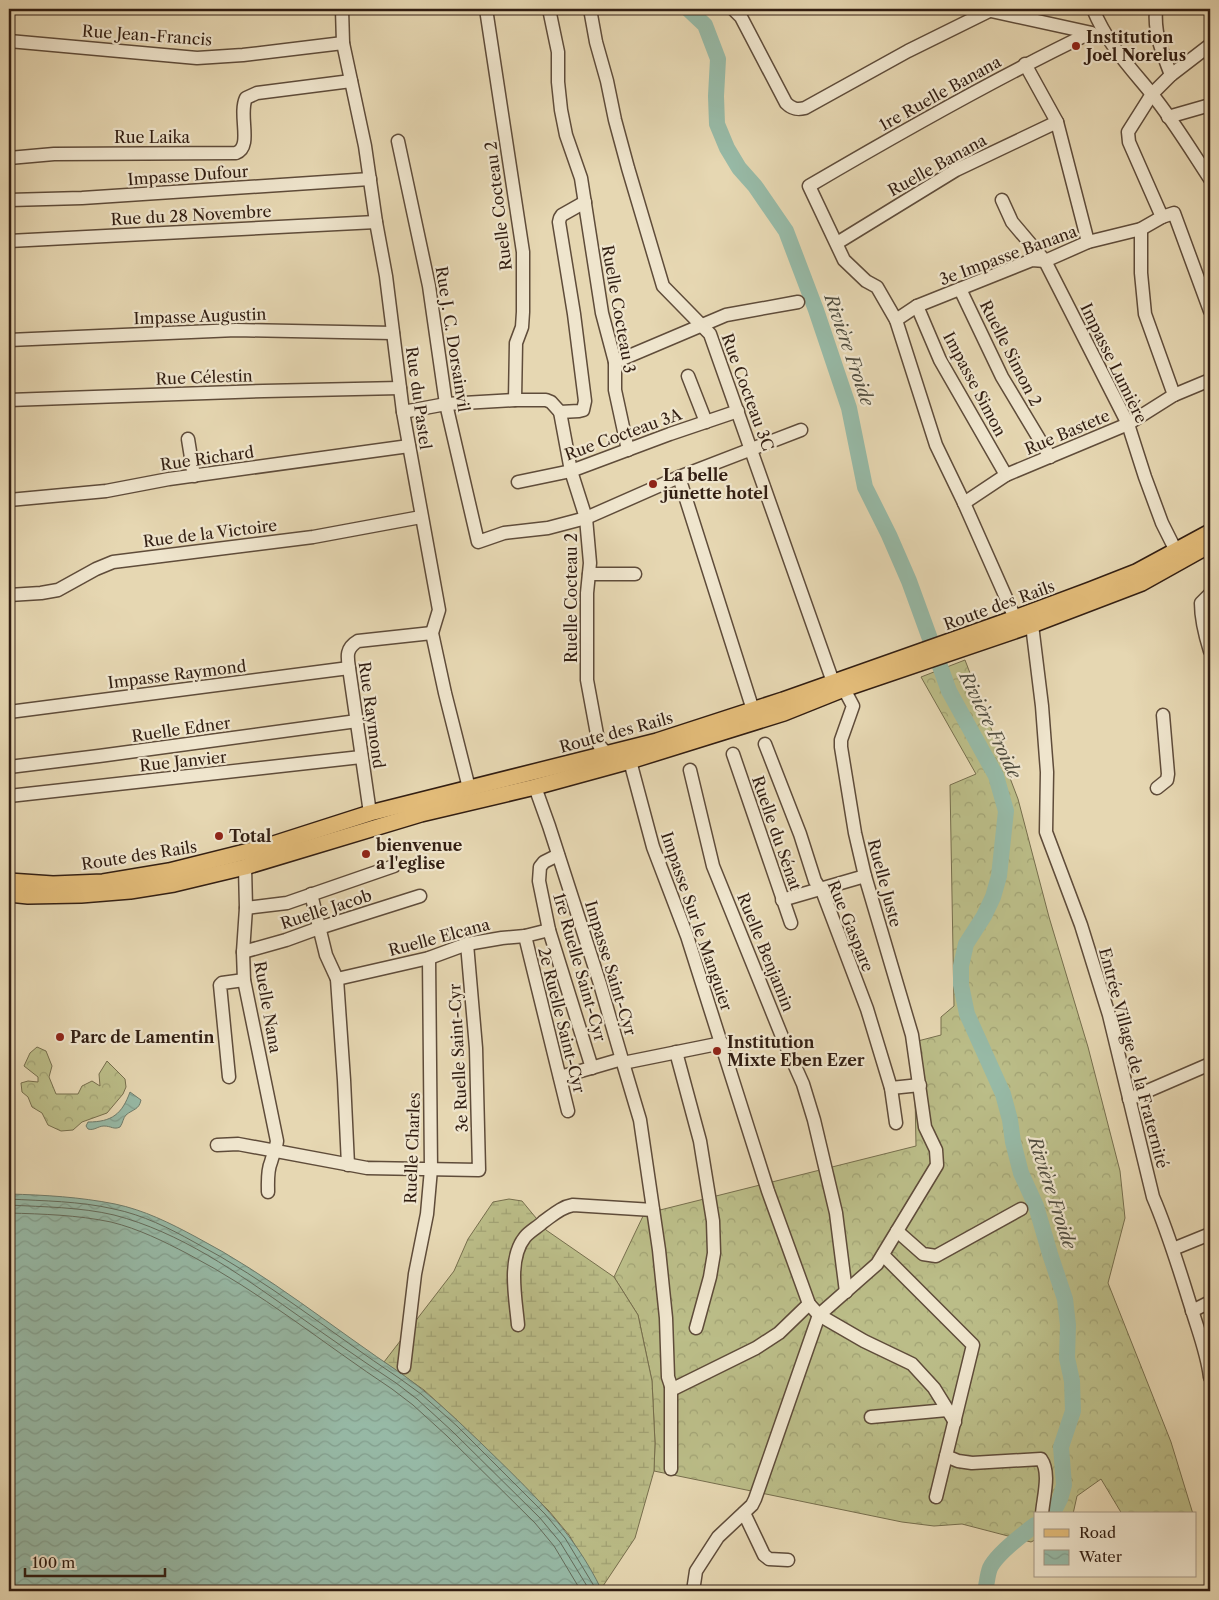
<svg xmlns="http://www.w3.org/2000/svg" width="1219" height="1600" viewBox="0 0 1219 1600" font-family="'Libre Caslon Text',serif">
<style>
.forest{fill:url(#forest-crowns);stroke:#766e4d}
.wetland{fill:url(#wetland-marsh);stroke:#766e4d}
.water{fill:url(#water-waves);stroke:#6f7c6b}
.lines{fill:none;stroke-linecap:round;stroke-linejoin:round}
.shore{stroke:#646c5c;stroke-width:1}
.river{stroke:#97baa7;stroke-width:16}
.minor-casing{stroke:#5f4c3a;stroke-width:15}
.major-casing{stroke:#321e12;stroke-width:18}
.minor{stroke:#efe5cd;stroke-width:12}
.major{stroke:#e3bc79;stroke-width:15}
.poi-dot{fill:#8f2418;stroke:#efe5cd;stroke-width:2}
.labels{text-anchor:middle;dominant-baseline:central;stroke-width:4.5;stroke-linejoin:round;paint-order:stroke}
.street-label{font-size:16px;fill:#321e12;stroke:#efe5cd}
.poi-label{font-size:16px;font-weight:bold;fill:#321e12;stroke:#efe5cd;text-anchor:start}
.water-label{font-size:18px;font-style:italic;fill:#504d3f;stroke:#efe5cd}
</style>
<defs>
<pattern id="forest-crowns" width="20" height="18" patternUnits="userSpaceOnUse" patternTransform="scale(1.25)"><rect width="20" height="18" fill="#bbbd88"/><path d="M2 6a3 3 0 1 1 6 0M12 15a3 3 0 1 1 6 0" fill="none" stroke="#a1a274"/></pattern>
<pattern id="wetland-marsh" width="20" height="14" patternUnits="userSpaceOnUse" patternTransform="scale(1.25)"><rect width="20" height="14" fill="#bbbd88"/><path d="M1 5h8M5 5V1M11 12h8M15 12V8" fill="none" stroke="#a1a274"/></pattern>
<pattern id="water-waves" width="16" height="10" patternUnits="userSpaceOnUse" patternTransform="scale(1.25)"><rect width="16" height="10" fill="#97baa7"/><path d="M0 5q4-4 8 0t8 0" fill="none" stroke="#839f8f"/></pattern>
</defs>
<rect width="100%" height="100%" fill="#e6d7b2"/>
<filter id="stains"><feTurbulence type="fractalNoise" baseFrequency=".004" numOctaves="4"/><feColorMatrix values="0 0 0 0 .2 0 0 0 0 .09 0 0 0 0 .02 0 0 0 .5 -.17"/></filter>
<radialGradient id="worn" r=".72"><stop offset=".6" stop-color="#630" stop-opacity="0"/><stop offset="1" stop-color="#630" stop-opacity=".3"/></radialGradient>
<g class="forest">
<polygon points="965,660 1018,799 1049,917 1088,1047 1120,1171 1125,1218 1108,1283 1171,1442 1193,1514 1122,1514 1101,1479 1077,1496 1073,1514 1035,1514 1035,1540 1031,1542 962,1524 934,1526 902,1522 654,1471 655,1443 652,1381 638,1315 614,1277 644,1214 916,1146 914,1042 941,1035 941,1017 954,1006 950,785 976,774 921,677"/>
<polygon points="37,1047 46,1051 52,1066 49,1077 56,1094 78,1094 82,1086 92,1081 100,1086 99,1074 107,1061 125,1079 126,1087 123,1094 107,1113 82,1122 73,1130 61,1131 48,1125 42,1113 32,1107 28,1097 22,1092 21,1083 28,1081 38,1082 38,1077 24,1066 30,1053"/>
</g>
<polygon class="wetland" points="509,1199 522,1201 546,1230 614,1277 638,1315 652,1381 655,1443 654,1471 635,1538 601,1589 569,1535 549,1511 460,1423 424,1390 384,1362 454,1271 468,1239 493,1202"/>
<g class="water">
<path d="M130 1092 141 1100C139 1110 133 1109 126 1115 123 1118 123 1123 120 1127 114 1130 111 1126 104 1126 98 1126 94 1131 88 1129L86 1126 88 1122C112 1122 122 1114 130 1092Z"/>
<path d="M9 1194C45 1195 80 1197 115 1204 144 1210 170 1223 196 1237 269 1275 333 1328 402 1374 431 1395 456 1419 482 1444 530 1491 573 1530 602 1591H9Z"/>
</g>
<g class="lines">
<g class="shore">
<path d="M9 1199C44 1201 79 1201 114 1209 143 1215 169 1228 194 1242 267 1280 331 1333 399 1378L421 1394 457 1426 545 1514 565 1538 597 1591"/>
<path d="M9 1205C44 1207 80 1207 114 1215 180 1232 238 1273 293 1312 327 1336 361 1360 396 1383L417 1399 452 1431 540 1518 560 1542 590 1591"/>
<path d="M9 1213C43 1214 77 1215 111 1222 139 1229 163 1241 188 1254 261 1292 324 1344 392 1389L413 1405 447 1436 535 1523 554 1546 581 1591"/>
</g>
<g class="river">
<polyline points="688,9 705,25 718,59 716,96 717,124 727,148 739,168 755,186 786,231 816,310 849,408 865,487 889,535 909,581 949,691 996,776 1006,811 999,876 993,897 984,916 966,944 961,966 961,985 967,1014 1003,1094 1010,1120 1013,1142 1021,1173 1036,1206 1050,1254 1065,1299 1068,1325 1067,1358 1072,1381 1073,1411 1061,1447 1064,1485 1060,1499 1054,1511 1050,1514"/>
<path d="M985 1591C987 1584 987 1576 990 1568 996 1555 1023 1534 1035 1525"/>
</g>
<g class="minor-casing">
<g id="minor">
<polyline points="342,9 343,43 365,146 376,222 386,276 403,412 439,610 432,633 445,693 469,788"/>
<polyline points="486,9 523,252 523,312 522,327 516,343 515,400"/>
<polyline points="549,9 558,52 558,82 561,110 566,135 581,178 602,313 615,362 615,390 628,450"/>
<polyline points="590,9 596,42 607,81 615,120 628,168 663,286 710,334 833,682"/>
<path d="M733 9 741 17 786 103C792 109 797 110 805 108L908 51 989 11"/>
<polyline points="982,9 1092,33"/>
<path d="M1093 9C1107 43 1128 65 1151 93 1173 120 1191 150 1210 179"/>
<path d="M1156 9C1154 35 1162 51 1171 75"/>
<polyline points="9,41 197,58 243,55 343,43"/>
<polyline points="1210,45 1171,75 1152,94 1128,132 1129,142 1162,217 1174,213 1210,311"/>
<polyline points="1025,64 1057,122 1088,242"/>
<polyline points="1168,117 1210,105"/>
<polyline points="398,141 429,286 446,404 478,542 504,533 548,528 586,518 679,477 801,430"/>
<path d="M9 158 54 154 236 153C253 147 238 115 246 98L257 93 351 81"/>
<polyline points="9,200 82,198 370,179"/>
<polyline points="1002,200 1012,222 1045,261 1128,424 1145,477 1162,523 1176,551"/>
<polyline points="1141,229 1141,273 1145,314 1174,395"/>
<polyline points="9,241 376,222"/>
<polyline points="837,243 956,170 1057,122"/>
<polyline points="960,289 1002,377 1050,457"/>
<polyline points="917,306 940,360 1006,475"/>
<polyline points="896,320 917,306 1032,260 1045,261 1088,242 1141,229 1162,217"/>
<polyline points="9,340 236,330 393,333"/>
<polyline points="615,362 726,315 798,302"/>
<polyline points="688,376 706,422"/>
<polyline points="9,400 264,391 400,388"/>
<polyline points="403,412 446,404 515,400 546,400 551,402 560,412 579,411 583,410 585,401 574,314 559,222 560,218 562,215 585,202"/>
<polyline points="560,412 571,471 586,518 590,563 587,593 587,680 599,745 607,754"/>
<polyline points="188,439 194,476"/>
<polyline points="679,477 753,710"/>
<polyline points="518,482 571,471 670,434 738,411"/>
<polyline points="9,500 106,491 169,479 409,446"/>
<polyline points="964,503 1006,475 1128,424 1174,395 1210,380"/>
<polyline points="589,574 635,574"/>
<path d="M1210 594 1201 603C1201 620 1205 635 1210 651"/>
<polyline points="9,595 41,593 58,590 96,569 113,562 313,537 421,517"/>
<path d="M1015 618 964 503 936 445 896 320 877 287 866 281 844 260 809 186C901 132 994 79 1090 33"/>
<path d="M1032 625 1042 706 1047 772 1046 832 1081 925 1109 1015 1153 1197C1169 1234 1180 1272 1192 1310 1199 1333 1207 1353 1210 1377"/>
<polyline points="9,712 349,668"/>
<polyline points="765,744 800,834 815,881 823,893 867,1009 891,1088 896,1123"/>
<polyline points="733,754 791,923"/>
<polyline points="630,761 653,847 687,936 768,1191 809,1304 819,1315 864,1341 912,1364 934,1388 955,1422"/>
<polyline points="9,767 99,756 357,721"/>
<polyline points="690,770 713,866 783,1039 803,1084 814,1120 836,1213 846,1292"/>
<polyline points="535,787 549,826 600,984 623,1063 722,1043"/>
<polyline points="1157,788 1167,780 1168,774 1163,715"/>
<polyline points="9,796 361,757"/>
<path d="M370 813 349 668C347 656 346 648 358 641L432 633"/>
<polyline points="558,855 544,862 540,867 539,881 549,930 592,1068"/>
<path d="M245 867 246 908 243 952 244 980 277 1141C276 1149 273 1154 271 1162 267 1171 268 1182 268 1192"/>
<polyline points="311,894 326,955 337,979 344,1080 348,1165"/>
<polyline points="782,900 865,876"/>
<polyline points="246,908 287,903 394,866"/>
<polyline points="525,936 568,1111"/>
<polyline points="243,952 286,940 319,928 420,896"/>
<polyline points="337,979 429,958 467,944 502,938 525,936 549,930"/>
<polyline points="676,1052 700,1141 713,1221 714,1253 710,1277 696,1328"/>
<polyline points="623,1063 640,1120 659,1250 666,1318 668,1377 671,1386 675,1388 756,1348 779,1333 809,1304"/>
<polyline points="229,1077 220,985 222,983 244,980"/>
<polyline points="560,1077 622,1059"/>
<polyline points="891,1088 920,1085"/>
<polyline points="1129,1099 1210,1064"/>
<polyline points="217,1145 238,1144 367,1168 479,1170 476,1048 467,944"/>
<polyline points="897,1231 923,1254 936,1256 1021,1209"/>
<polyline points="1173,1249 1210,1234"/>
<polyline points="883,1255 973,1345 936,1497"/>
<polyline points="1192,1311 1210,1302"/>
<path d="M518 1325C516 1300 507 1259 525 1237 530 1231 538 1227 543 1222 553 1215 561 1207 573 1205L653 1210"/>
<polyline points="404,1367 415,1274 427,1214 431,1169 429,958"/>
<polyline points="871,1417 947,1410"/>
<path d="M946 1456 958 1461 972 1463 1041 1459C1051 1473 1043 1498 1042 1514"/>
<polyline points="671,1469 671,1386"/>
<polyline points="744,1513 764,1555 769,1559 788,1560"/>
<polyline points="693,1591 696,1571 718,1537 752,1505 755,1499 819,1315 877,1264 937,1165 936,1150 925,1127 912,1035 865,876 855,833 841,747 841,740 853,706 844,689"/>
</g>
</g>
<g class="major-casing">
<g id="major">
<polyline points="9,881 53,884 103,882 169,871 261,848 370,813 657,741 783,700 1015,618 1090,590 1136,572 1210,532"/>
<polyline points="9,894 28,896 81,895 130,891 174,884 245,867 421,814 535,787 630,761 784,713 844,689 1032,625 1142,583 1210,545"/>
</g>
</g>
<use href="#minor" class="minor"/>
<use href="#major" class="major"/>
</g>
<g class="poi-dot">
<circle cx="1076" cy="46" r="5"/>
<circle cx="653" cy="484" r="5"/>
<circle cx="219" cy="836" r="5"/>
<circle cx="366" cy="854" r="5"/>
<circle cx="60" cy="1037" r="5"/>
<circle cx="717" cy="1051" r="5"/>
</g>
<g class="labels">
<g class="street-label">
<text transform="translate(147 35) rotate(4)">Rue Jean-Francis</text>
<text transform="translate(940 93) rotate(-29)">1re Ruelle Banana</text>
<text x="152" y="137">Rue Laika</text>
<text transform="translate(937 165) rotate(-29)">Ruelle Banana</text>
<text transform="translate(188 175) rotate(-4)">Impasse Dufour</text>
<text transform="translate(498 206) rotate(-97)">Ruelle Cocteau 2</text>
<text transform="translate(191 215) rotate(-3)">Rue du 28 Novembre</text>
<text transform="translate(1008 255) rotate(-20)">3e Impasse Banana</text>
<text transform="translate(619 309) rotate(80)">Ruelle Cocteau 3</text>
<text transform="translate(200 316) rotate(-2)">Impasse Augustin</text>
<text transform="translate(453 339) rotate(81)">Rue J. C. Dorsainvil</text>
<text transform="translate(1011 353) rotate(63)">Ruelle Simon 2</text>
<text transform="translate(1114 363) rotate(64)">Impasse Lumière</text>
<text transform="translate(204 377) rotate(-2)">Rue Célestin</text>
<text transform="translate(975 384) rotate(62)">Impasse Simon</text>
<text transform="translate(748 392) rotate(70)">Rue Cocteau 3C</text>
<text transform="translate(419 398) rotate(82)">Rue du Pastel</text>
<text transform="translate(1067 432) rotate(-23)">Rue Bastete</text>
<text transform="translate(623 434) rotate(-20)">Rue Cocteau 3A</text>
<text transform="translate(207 458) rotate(-8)">Rue Richard</text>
<text transform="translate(210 533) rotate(-7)">Rue de la Victoire</text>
<text transform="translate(571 598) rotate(-90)">Ruelle Cocteau 2</text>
<text transform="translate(999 605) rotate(-20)">Route des Rails</text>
<text transform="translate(177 674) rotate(-7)">Impasse Raymond</text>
<text transform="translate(372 715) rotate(82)">Rue Raymond</text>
<text transform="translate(181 729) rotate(-8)">Ruelle Edner</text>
<text transform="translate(616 732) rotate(-15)">Route des Rails</text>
<text transform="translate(183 761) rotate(-6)">Rue Janvier</text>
<text transform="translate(777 833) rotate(71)">Ruelle du Sénat</text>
<text transform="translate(139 855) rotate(-9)">Route des Rails</text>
<text transform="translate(885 883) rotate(75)">Ruelle Juste</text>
<text transform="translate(326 909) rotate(-18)">Ruelle Jacob</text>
<text transform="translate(697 921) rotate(71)">Impasse Sur le Manguier</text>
<text transform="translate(851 926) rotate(68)">Rue Gaspare</text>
<text transform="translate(439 937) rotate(-15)">Ruelle Elcana</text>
<text transform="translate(766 952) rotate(68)">Ruelle Benjamin</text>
<text transform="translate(580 967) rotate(74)">1re Ruelle Saint-Cyr</text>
<text transform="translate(611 968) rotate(73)">Impasse Saint-Cyr</text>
<text transform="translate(268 1007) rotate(80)">Ruelle Nana</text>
<text transform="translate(562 1020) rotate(76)">2e Ruelle Saint-Cyr</text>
<text transform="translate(458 1058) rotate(-93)">3e Ruelle Saint-Cyr</text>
<text transform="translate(1134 1058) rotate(75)">Entrée Village de la Fraternité</text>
<text transform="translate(412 1148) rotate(-88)">Ruelle Charles</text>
</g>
<g class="poi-label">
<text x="1086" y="37">Institution<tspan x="1086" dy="18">Joel Norelus</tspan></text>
<text x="663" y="475">La belle<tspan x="663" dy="18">junette hotel</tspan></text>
<text x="229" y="836">Total</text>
<text x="376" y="845">bienvenue<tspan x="376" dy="18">a l'eglise</tspan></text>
<text x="70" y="1037">Parc de Lamentin</text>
<text x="727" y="1042">Institution<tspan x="727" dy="18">Mixte Eben Ezer</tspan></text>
</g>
<g class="water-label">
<text transform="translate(849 350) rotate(71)">Rivière Froide</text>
<text transform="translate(990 725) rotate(64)">Rivière Froide</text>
<text transform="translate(1052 1193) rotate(72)">Rivière Froide</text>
</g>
</g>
<rect width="1219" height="1600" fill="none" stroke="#e6d7b2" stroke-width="30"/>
<rect x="10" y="10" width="1199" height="1580" fill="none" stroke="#321e12" stroke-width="2.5"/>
<rect x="15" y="15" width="1189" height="1570" fill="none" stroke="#321e12"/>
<rect x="1034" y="1512" width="162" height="65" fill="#efe5cd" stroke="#a39582"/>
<rect x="1044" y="1529" width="25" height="8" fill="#e3bc79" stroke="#a39582"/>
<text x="1079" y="1538" font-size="15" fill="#321e12">Road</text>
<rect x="1044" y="1550" width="25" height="15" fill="url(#water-waves)" stroke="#a39582"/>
<text x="1079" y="1562" font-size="15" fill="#321e12">Water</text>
<path d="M25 1568v8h140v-8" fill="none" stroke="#321e12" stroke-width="2.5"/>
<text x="32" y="1568" font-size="15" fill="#321e12" stroke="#efe5cd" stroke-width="4" paint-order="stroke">100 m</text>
<rect width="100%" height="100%" filter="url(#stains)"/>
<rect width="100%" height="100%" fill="url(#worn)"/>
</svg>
